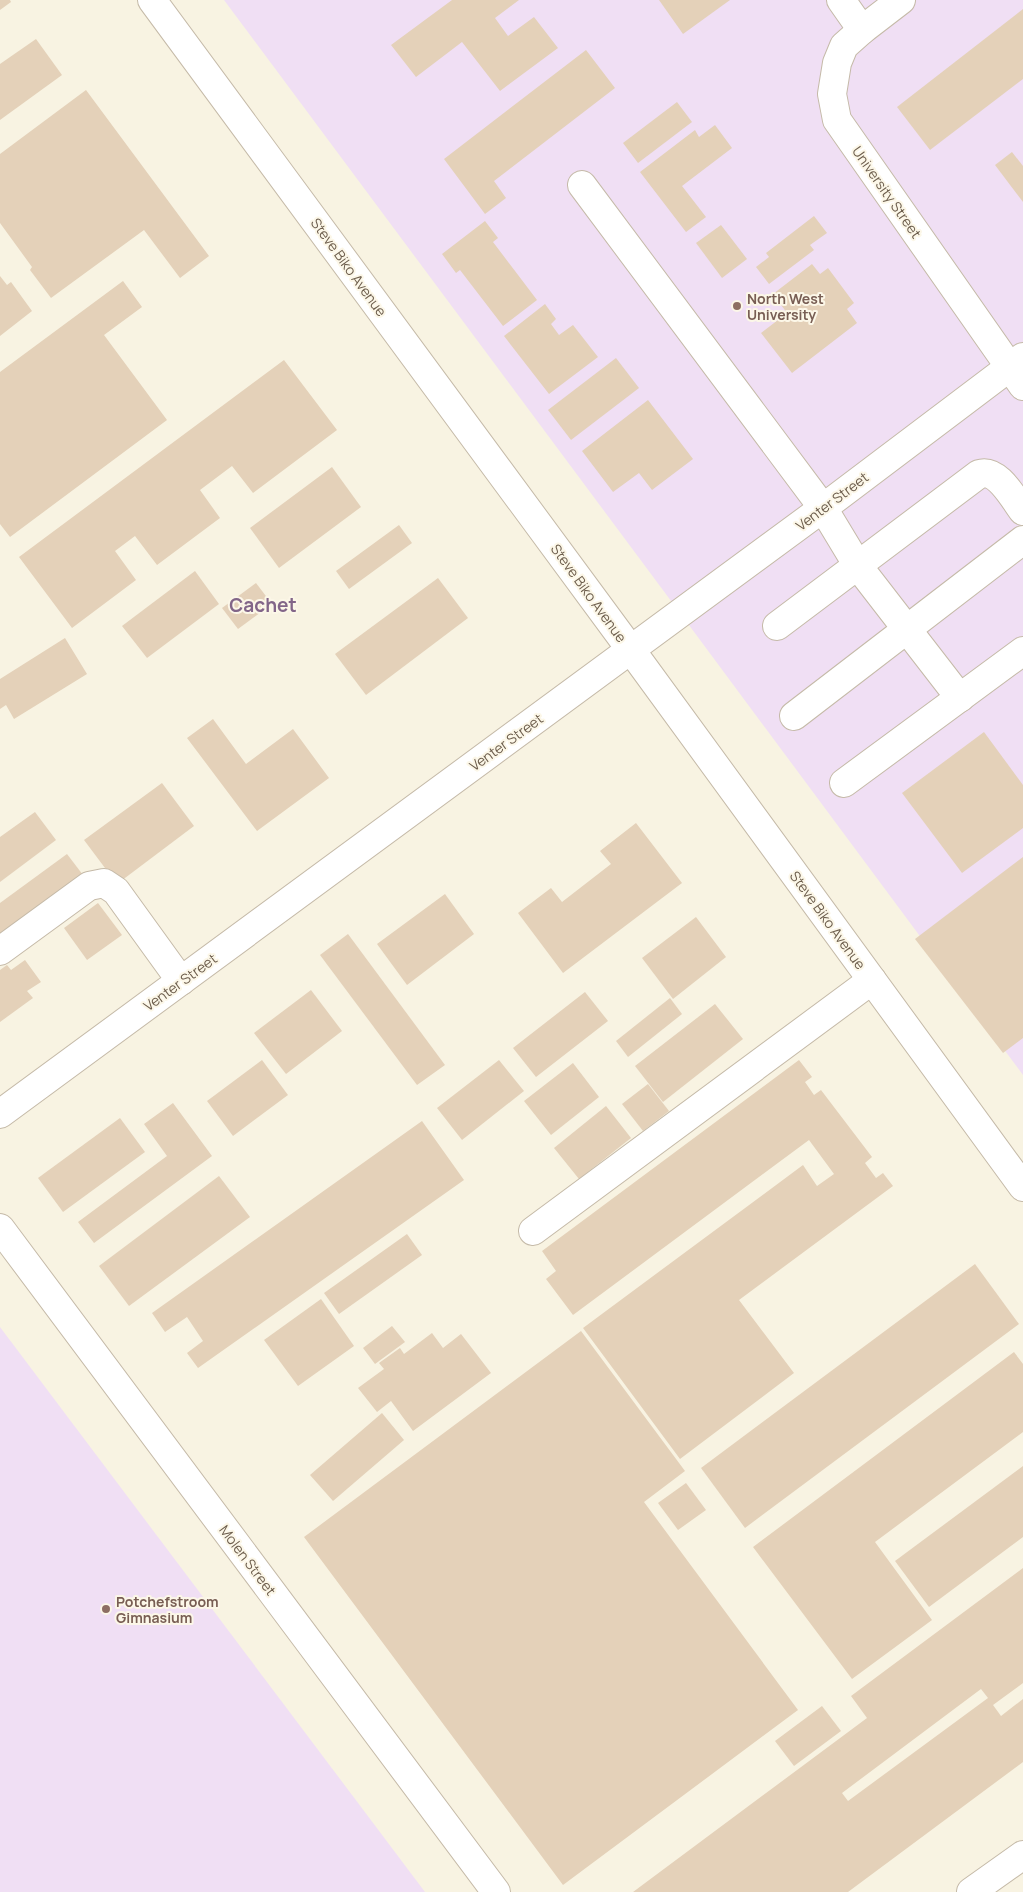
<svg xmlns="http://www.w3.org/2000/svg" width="1023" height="1892" viewBox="0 0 1023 1892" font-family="Manrope,sans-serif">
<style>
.education{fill:#f0dff4}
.building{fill:#e4d1b9;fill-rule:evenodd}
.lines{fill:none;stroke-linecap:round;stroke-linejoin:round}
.minor-casing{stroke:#c5baa8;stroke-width:30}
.minor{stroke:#fff;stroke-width:28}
.education-dot{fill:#8d6e63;stroke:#fcf7e8;stroke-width:2}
.labels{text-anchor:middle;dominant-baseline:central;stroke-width:4;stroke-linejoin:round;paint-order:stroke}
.street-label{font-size:14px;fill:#6c5d4c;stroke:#fcf7e8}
.education-label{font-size:14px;font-weight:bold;fill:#785e54;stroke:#fcf7e8;text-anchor:start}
.district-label{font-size:19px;font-weight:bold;fill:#826588;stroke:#fcf7e8}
</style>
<rect width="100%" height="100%" fill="#f8f3e2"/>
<g class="education">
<polygon points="224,0 1023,0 1023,1075 680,613"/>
<polygon points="0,1327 425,1892 0,1892"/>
</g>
<g class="building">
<polygon points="0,0 10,0 11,2 0,10"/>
<polygon points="452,0 519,0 495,18 508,36 534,17 558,48 500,91 462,42 416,77 391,45"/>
<polygon points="659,0 730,0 683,34"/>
<polygon points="1023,9 1023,79 930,150 897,107"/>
<polygon points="36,39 62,75 0,120 0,64"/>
<polygon points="586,50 615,88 494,181 506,198 485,214 444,159"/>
<polygon points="86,90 209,256 180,278 144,230 51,298 30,270 32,267 0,223 0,154"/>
<polygon points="677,102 692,122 638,163 623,143"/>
<polygon points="715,125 732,148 682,186 706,217 686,232 640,172 695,130 699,137"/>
<polygon points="1012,152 1023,166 1023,202 995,165"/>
<polygon points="814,216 827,233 810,245 814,250 769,284 756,267 769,257 766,253"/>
<polygon points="485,221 498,238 493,242 537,300 503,326 460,270 456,273 442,254"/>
<polygon points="721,225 747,259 722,278 696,243"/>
<polygon points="812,264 820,274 828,268 854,303 847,309 857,323 792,373 761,333 787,313 773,294"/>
<polygon points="0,276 7,285 11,282 32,311 0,336"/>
<polygon points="123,281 142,307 104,335 167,420 10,537 0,524 0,372"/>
<polygon points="545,304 556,319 551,324 559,335 573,325 598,357 549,394 504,336"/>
<polygon points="616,358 639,388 571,440 548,410"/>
<polygon points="284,360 337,430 253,493 232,466 200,490 220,518 157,565 135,536 115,551 136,580 72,628 19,557"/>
<polygon points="648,400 693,459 652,490 639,473 613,492 582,451"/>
<polygon points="332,467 361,507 279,568 250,528"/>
<polygon points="399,525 412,543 349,589 336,571"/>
<polygon points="195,571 219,604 147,658 122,626"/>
<polygon points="438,578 468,618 366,695 335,654"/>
<polygon points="256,583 272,604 238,629 222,608"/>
<polygon points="65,638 87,674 14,719 6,705 0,709 0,679"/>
<polygon points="213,719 246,764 293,729 329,778 257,831 187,738"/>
<polygon points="984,732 1023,785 1023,828 962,873 902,793"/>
<polygon points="162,783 194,826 117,884 84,840"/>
<polygon points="35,812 56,840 0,882 0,837"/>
<polygon points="636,823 682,883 563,973 518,913 551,888 562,902 611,864 600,851"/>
<polygon points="67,854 83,875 0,938 0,903"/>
<polygon points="1023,857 1023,1038 1003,1053 915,939"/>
<polygon points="445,894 474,934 407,985 377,944"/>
<polygon points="98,903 122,935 87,960 64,928"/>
<polygon points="696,917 726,957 673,999 642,958"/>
<polygon points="348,934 445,1065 417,1085 320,955"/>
<polygon points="25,960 41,982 27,991 33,998 0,1022 0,970 7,965 11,970"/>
<polygon points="311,990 342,1031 286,1074 254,1033"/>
<polygon points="585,992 608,1021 536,1077 513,1048"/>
<polygon points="670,998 682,1014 628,1057 616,1041"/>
<polygon points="715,1004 743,1039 663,1102 635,1066"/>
<polygon points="262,1060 288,1095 233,1136 207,1101"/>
<polygon points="499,1060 524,1091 462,1140 437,1108"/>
<polygon points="799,1060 812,1077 805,1082 814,1095 821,1090 872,1157 865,1163 876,1178 883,1173 893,1186 739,1300 794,1373 680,1459 583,1328 803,1165 817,1186 834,1174 809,1140 573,1315 546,1279 556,1271 542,1251"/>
<polygon points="573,1063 599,1097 551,1135 524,1101"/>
<polygon points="648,1084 669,1111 643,1131 622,1104"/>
<polygon points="173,1103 212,1156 94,1243 78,1222 167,1156 144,1124"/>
<polygon points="606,1106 631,1138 579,1179 554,1148"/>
<polygon points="120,1118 145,1152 63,1212 38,1178"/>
<polygon points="422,1121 464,1180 198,1368 187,1353 203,1341 187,1317 165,1332 152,1313"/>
<polygon points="219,1176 250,1217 129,1306 99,1266"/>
<polygon points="407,1234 422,1255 339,1314 324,1293"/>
<polygon points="975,1264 1019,1324 745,1528 701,1468"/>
<polygon points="321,1299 354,1346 298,1386 264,1340"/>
<polygon points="392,1326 405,1342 375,1364 363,1348"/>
<polygon points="581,1331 685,1471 644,1502 798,1710 563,1885 304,1537"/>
<polygon points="432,1333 443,1348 461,1334 491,1373 413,1431 391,1401 377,1412 358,1388 384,1369 379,1363 400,1348 404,1354"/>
<polygon points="1014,1352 1023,1364 1023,1432 875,1542 932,1620 852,1679 753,1547"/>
<polygon points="382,1413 404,1440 333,1501 310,1475"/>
<polygon points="1023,1466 1023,1537 929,1607 895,1561"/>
<polygon points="686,1483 706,1510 678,1530 658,1503"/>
<path d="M1023 1568V1683L993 1705 1001 1716 1023 1699V1762L848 1892H633L867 1718 851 1696ZM981 1689 988 1698 848 1801 842 1793Z"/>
<polygon points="822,1706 841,1731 794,1766 775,1741"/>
</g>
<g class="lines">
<g class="minor-casing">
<g id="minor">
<polyline points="152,0 631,650 1023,1187"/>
<polyline points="841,0 862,30"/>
<polyline points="901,0 862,30 844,46 837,63 832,94 837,120 1023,386"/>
<polyline points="582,185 823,508 858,566 960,698"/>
<path d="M777 626 979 474C998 468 1013 498 1023 511"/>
<polyline points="794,716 1023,540"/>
<polyline points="844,783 1023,651"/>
<polyline points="0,951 89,886 104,883 116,891 181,981"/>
<polyline points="0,1114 823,508 1023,357"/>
<polyline points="0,1228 496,1892"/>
<polyline points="533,1231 872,980"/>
<polyline points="971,1892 1023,1855"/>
</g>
</g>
<use href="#minor" class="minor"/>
</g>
<g class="education-dot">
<circle cx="737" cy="306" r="5"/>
<circle cx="106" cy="1609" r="5"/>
</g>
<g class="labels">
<g class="street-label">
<text transform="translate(887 192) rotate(55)">University Street</text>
<text transform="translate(349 267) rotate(54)">Steve Biko Avenue</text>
<text transform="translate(832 501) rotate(-37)">Venter Street</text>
<text transform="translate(589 593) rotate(54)">Steve Biko Avenue</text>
<text transform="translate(506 742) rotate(-36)">Venter Street</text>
<text transform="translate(828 920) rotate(54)">Steve Biko Avenue</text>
<text transform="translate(180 982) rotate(-36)">Venter Street</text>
<text transform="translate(248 1560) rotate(53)">Molen Street</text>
</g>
<g class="education-label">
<text x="747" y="298">North West<tspan x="747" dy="16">University</tspan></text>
<text x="116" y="1601">Potchefstroom<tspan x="116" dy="16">Gimnasium</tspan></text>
</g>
<g class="district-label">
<text x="263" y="605">Cachet</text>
</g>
</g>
</svg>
